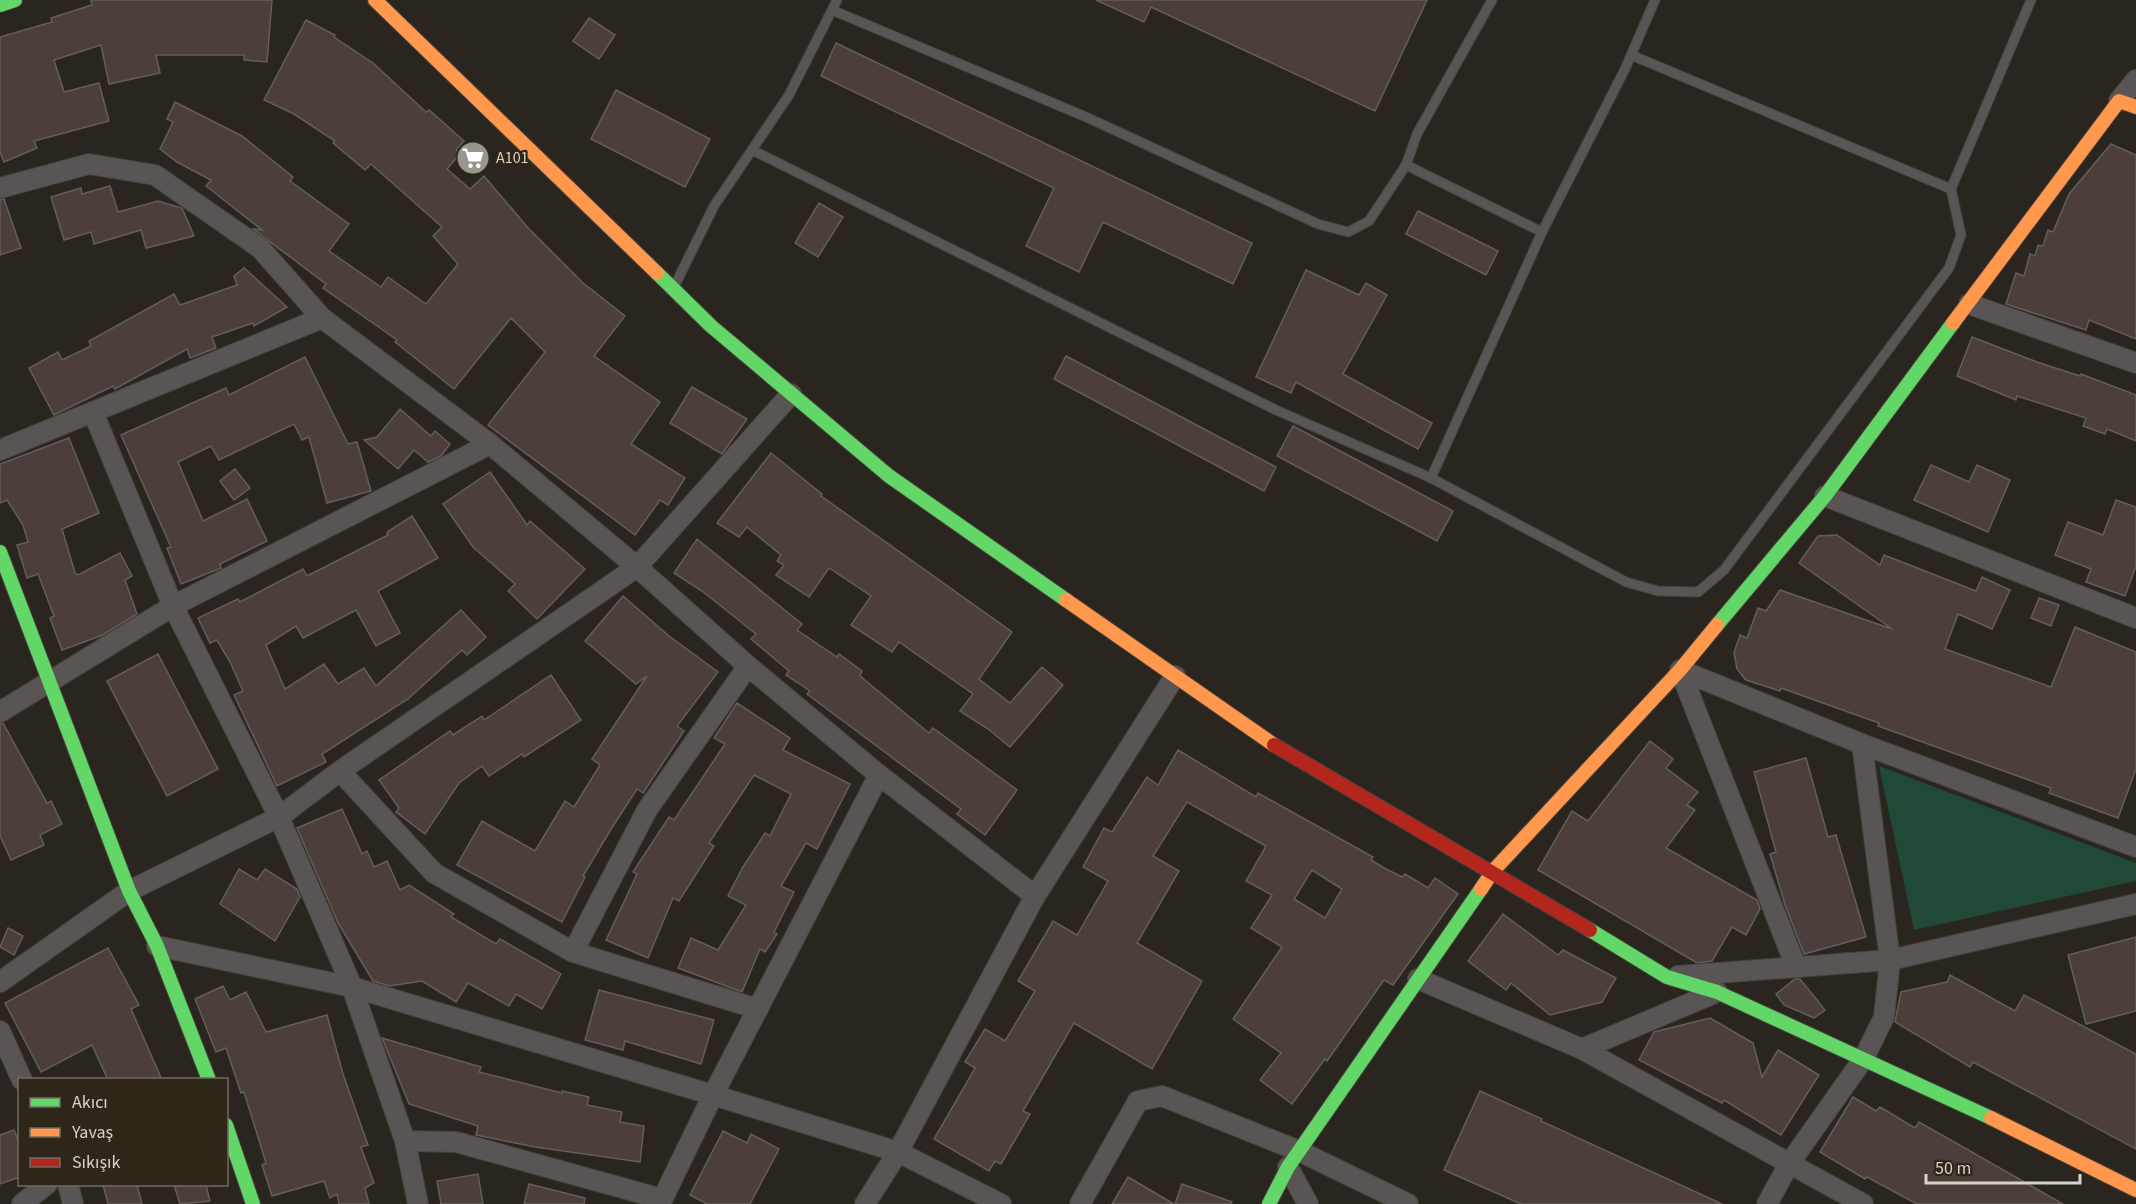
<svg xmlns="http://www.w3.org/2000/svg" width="2136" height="1204" viewBox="0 0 2136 1204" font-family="'Source Sans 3',sans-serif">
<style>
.green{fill:#204a36}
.building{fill:#4c3f3b;stroke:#645e5a;stroke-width:1.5;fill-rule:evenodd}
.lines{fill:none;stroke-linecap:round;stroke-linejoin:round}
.lane-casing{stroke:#45413b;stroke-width:11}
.street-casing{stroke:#45413b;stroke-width:22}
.fast-casing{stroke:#45413b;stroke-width:16}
.slow-casing{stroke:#45413b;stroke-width:16}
.jam-casing{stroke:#45413b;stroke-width:16}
.lane{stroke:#585554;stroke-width:9}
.street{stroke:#585554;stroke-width:20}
.fast{stroke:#63d668;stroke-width:14}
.slow{stroke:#ff974d;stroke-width:14}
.jam{stroke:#b3261e;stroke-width:14}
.labels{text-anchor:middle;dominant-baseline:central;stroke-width:4.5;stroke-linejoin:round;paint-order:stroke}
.poi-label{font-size:16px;fill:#d7d2ca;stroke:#2f261a;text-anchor:start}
</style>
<rect width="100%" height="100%" fill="#2a251f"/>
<polygon class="green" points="1879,766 2136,863 2136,881 1914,930"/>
<g class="building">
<polygon points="91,0 272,0 267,62 244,60 244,55 156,55 160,73 109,84 101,45 54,60 64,92 99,83 109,121 34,141 37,148 4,162 0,152 0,37 52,22 51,18 92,5"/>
<polygon points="1096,0 1427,0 1375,111 1151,7 1144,22"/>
<polygon points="589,18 615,35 599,59 573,41"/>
<polygon points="306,20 335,35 334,37 373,63 426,112 429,110 464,141 456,150 461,153 447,169 470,189 484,176 529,229 583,283 625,316 594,356 660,402 631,444 685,478 668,505 660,500 635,535 488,425 545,352 511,318 454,389 395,342 397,340 323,288 326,284 253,229 262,230 206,186 211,180 177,162 160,149 173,122 167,119 175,102 242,136 293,177 290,181 349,224 329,251 381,287 388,277 426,304 458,264 433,236 442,227 371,164 365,170 333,143 335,141 294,114 264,100"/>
<polygon points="836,43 1252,243 1233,284 1103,222 1079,272 1026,246 1054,188 821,76"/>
<polygon points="616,90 710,139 685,187 591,139"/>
<polygon points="2111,144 2136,155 2136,339 2089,320 2086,330 2006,304 2016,273 2024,276 2030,254 2035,256 2038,245 2043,246 2048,230 2053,232 2069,194"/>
<polygon points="110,186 118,212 158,201 182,208 194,236 146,248 141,230 94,244 91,232 64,240 51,197 81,188 82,194"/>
<polygon points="4,199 21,248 0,255 0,200"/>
<polygon points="819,203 843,217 818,257 795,243"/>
<polygon points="1418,211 1498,251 1486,275 1406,234"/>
<polygon points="244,268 287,307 254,326 253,323 212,337 216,348 190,358 187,349 115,389 113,386 54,415 29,368 58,352 62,360 91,346 89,341 174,294 180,305 237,285 234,276"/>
<polygon points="1306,270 1359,295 1366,283 1387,295 1343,374 1432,423 1418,449 1296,382 1291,393 1256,377"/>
<polygon points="1972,337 2037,362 2080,376 2081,374 2136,395 2136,441 2107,429 2105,434 2083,426 2086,418 2017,396 2016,400 1957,376"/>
<polygon points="1066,356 1276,467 1264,491 1054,379"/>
<polygon points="305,357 348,444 357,442 371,491 327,503 309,437 302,440 294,424 219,460 211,446 178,462 203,521 247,499 267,541 220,564 221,568 181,584 167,548 171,547 121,435 226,388 229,395"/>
<polygon points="692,387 747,419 722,454 670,423"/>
<polygon points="400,409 431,436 435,431 450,444 441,456 428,462 414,450 398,469 364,440 377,437"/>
<polygon points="1293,426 1453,511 1437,541 1277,456"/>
<polygon points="69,438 99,513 62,529 75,573 78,575 120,553 132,576 125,580 137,614 103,635 62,650 50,618 54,616 38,574 27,578 17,545 28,542 23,525 7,500 0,503 0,464"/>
<polygon points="771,453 822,494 821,496 1012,632 979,679 1010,703 1042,667 1063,685 1010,747 988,729 960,711 973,694 899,642 892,652 851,625 871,596 829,568 809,597 776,575 784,565 777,561 781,555 747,527 739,537 717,523"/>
<polygon points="1931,465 1969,482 1977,465 2010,480 1988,532 1914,500"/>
<polygon points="235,469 250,488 234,500 220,481"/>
<polygon points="490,472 527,525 530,521 585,569 537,619 508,591 515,584 473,547 443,504"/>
<polygon points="2116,500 2136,507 2136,566 2125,596 2086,582 2091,569 2055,555 2068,522 2103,535"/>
<polygon points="412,516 438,558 378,591 400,633 376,646 356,610 303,638 296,626 266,645 285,689 324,664 338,684 364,668 376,686 461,610 486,637 467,655 462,650 408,699 322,754 326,762 277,786 234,695 243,691 230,662 217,640 210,643 198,618 238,599 240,602 303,569 307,576 388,535 387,532"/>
<polygon points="1837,535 1880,565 1884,555 1976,591 1982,577 2010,590 1992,629 1958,614 1945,649 2051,687 2075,627 2136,652 2136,769 2118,818 2049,793 2051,788 1878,726 1879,723 1781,688 1780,691 1746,680 1737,669 1734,653 1740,635 1747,638 1758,608 1766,611 1780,590 1892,629 1799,563 1818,536"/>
<polygon points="697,539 802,624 797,630 837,657 839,654 862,671 860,676 929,733 933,728 1017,790 985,835 957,814 961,809 807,694 810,691 786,675 789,671 751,639 756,634 702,591 674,573"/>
<polygon points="623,596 669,636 718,672 677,726 684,731 643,793 637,789 613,826 583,876 585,877 562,922 457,865 482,821 535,851 565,801 574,807 600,765 592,759 647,676 636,684 585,641"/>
<polygon points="2039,598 2059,605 2051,626 2031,618"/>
<polygon points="158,654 218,769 167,796 107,681"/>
<polygon points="551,675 581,720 524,757 522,754 489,776 482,766 459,783 425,834 396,812 399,808 379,780 450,731 453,735 482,716 484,720"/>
<polygon points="737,703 790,738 783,750 850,784 817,849 806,843 781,886 794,892 774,932 777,934 765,952 760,949 742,992 678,968 691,938 718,950 746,905 728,896 743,867 765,833 770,836 791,794 754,775 709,843 714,846 679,901 673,898 648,958 606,940 637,874 633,872 669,817 674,820 725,744 714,738"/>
<polygon points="3,723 47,803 51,801 62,824 40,835 44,845 11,860 0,836 0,724"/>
<polygon points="1650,741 1673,759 1666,768 1698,792 1687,805 1695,810 1666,848 1757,900 1760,909 1746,935 1732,927 1712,961 1697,963 1538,870 1572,811 1588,821"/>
<path d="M1178 750 1256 797 1258 793 1373 857 1371 860 1386 869 1402 877 1405 874 1428 888 1435 878 1458 894 1393 985 1384 980 1327 1061 1325 1059 1292 1104 1260 1080 1281 1053 1233 1019 1282 947 1251 928 1272 895 1246 881 1266 846 1187 802 1153 856 1179 871 1137 943 1202 981 1152 1069 1074 1023 1023 1111 1030 1114 1001 1164 995 1161 989 1171 934 1139 975 1068 965 1062 985 1029 1005 1041 1035 991 1018 981 1053 921 1077 935 1108 881 1083 867 1104 828 1112 832 1147 777 1158 785ZM1312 870 1342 889 1325 918 1294 899Z"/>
<polygon points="1806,758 1828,837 1836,835 1866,937 1804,954 1785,905 1770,854 1776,852 1754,772"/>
<polygon points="342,809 362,854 367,851 374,867 387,861 400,890 409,885 454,914 451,917 496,944 500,939 561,974 542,1009 516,994 509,1006 468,983 456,1002 422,981 389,986 373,981 338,923 297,828"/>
<polygon points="239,869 257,880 265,869 297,889 300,897 275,941 220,904"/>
<polygon points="1503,914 1558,955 1563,950 1616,978 1602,1002 1550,1015 1511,983 1506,990 1468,961"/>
<polygon points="8,928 23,936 14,955 0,947"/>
<polygon points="2136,937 2136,1011 2086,1024 2068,955"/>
<polygon points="108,948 139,1005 131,1009 162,1080 108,1080 92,1045 41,1072 5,1003"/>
<polygon points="1950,975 2015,1011 2024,995 2136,1054 2136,1149 1973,1062 1970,1067 1895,1022 1901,992 1947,982"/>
<polygon points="1795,979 1800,979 1825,1010 1814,1018 1784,1005 1776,994"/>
<polygon points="223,986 230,1000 246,992 266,1032 327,1015 343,1074 368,1145 361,1147 374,1183 365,1188 369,1204 339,1204 337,1194 330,1198 324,1181 272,1196 262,1165 266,1163 244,1092 241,1093 226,1048 216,1052 195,999"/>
<polygon points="599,990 714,1020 701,1064 625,1041 623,1050 585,1040"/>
<polygon points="1710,1018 1753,1043 1762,1077 1778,1050 1819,1075 1781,1135 1724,1100 1722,1103 1639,1060 1654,1032"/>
<polygon points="382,1038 481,1067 479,1072 562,1093 562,1091 589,1097 587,1105 622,1112 620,1122 644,1126 640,1162 535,1147 476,1135 478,1126 409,1104"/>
<polygon points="1480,1091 1542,1119 1541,1121 1722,1204 1521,1204 1444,1170"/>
<polygon points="1853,1097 1876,1111 1880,1107 1915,1128 1919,1122 2063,1204 1917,1204 1867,1177 1865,1179 1820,1152"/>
<polygon points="14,1130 20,1145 20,1177 0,1184 0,1135"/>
<polygon points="723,1131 747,1143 751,1134 779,1149 750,1204 707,1204 690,1195"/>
<polygon points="478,1174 483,1204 441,1204 437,1181"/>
<polygon points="1128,1177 1174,1204 1112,1204"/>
<polygon points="529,1184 585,1198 584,1204 524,1204"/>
<polygon points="1182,1184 1232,1202 1231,1204 1175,1204"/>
<polygon points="103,1185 137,1185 142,1204 108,1204"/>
<polygon points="174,1185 206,1185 210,1201 180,1204"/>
</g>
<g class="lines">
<g class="lane-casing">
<g id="lane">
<polyline points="1492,0 1417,134 1406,165 1542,232"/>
<polyline points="832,10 1086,117 1318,224 1348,232 1369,221 1406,165"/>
<polyline points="752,150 1276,410 1431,478 1542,232 1625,69 1655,0"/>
<polyline points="1951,189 2031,0"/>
<polyline points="674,287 714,206 789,95 837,0"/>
<polyline points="1431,478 1626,582 1658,591 1698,592 1724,570 1949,268 1961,235 1951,189 1631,55"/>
</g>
</g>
<g class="street-casing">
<g id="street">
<polyline points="2119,101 2136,80"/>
<polyline points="0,188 89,164 155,175 260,248 322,318 0,450"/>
<polyline points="1969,304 2136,363"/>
<polyline points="322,318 490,444 637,567 748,666 879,775 1035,896 898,1152 865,1204"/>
<polyline points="93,412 173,606 279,817 352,987 405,1141 418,1204"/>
<polyline points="1825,496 2136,618"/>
<polyline points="748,666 647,810 573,952 758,1009"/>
<polyline points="0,712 173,606 490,444"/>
<polyline points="1035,896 1175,676"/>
<polyline points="157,946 352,987 713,1095 898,1152 1001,1204"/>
<polyline points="573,952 434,873 340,771 637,567 791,394"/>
<polyline points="1796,967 1680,670 1862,744 2136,847"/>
<polyline points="1678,976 1890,960 2136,904"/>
<polyline points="1418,979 1582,1049 1717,992"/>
<polyline points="0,982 129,891 279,817 340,771"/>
<polyline points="0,1031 22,1080"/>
<polyline points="1582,1049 1863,1204"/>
<polyline points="405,1141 456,1142 662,1199"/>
<polyline points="1288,1167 1308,1204"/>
<polyline points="68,1184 73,1204"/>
<polyline points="22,1204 47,1184"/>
<polyline points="660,1204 713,1095 879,775"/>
<polyline points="1080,1204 1138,1101 1162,1096 1299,1151 1408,1204"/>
<polyline points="1767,1204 1789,1164 1864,1058 1884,1017 1890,960 1862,744"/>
</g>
</g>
<g class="fast-casing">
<g id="fast">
<polyline points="0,5 15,0"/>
<polyline points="657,273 711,326 889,476 1066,600"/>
<polyline points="0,552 129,891 157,946 209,1080"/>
<polyline points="1717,625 1825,496 1953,323"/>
<polyline points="1590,930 1667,977 1717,992 1991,1118"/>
<polyline points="226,1125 253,1204"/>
<polyline points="1269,1204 1288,1167 1481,889"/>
</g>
</g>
<g class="slow-casing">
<g id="slow">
<polyline points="375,0 657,273"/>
<polyline points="1953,323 2119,101 2136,107"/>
<polyline points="1066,600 1274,745"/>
<polyline points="1481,889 1493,871 1680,670 1717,625"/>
<polyline points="1991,1118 2136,1190"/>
</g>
</g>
<g class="jam-casing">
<polyline id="jam" points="1274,745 1590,930"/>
</g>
<use href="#lane" class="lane"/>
<use href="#street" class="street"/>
<use href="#fast" class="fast"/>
<use href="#slow" class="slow"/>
<use href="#jam" class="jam"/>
</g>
<defs>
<g id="supermarket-disc" transform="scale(1.725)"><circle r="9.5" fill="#9a958e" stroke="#2f261a"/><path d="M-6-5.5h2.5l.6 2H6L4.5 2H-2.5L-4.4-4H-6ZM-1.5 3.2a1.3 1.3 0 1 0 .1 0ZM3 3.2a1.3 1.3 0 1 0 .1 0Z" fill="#fff"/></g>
</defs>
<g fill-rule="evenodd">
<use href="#supermarket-disc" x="473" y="158"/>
</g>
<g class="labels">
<g class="poi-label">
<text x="496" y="158">A101</text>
</g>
</g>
<rect x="18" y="1078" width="210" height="108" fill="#2f261a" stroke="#726b60" stroke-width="1.5"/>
<rect x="30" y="1098" width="30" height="9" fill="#63d668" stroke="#726b60" stroke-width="1.5"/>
<text x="72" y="1108" font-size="18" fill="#d7d2ca">Akıcı</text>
<rect x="30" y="1128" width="30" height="9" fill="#ff974d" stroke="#726b60" stroke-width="1.5"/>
<text x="72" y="1138" font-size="18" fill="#d7d2ca">Yavaş</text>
<rect x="30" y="1158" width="30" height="9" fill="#b3261e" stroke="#726b60" stroke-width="1.5"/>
<text x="72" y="1168" font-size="18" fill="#d7d2ca">Sıkışık</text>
<path d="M1926 1174v9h154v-9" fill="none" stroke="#d7d2ca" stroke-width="3"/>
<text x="1935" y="1174" font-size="18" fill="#d7d2ca" stroke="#2f261a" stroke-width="4.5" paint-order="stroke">50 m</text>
</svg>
